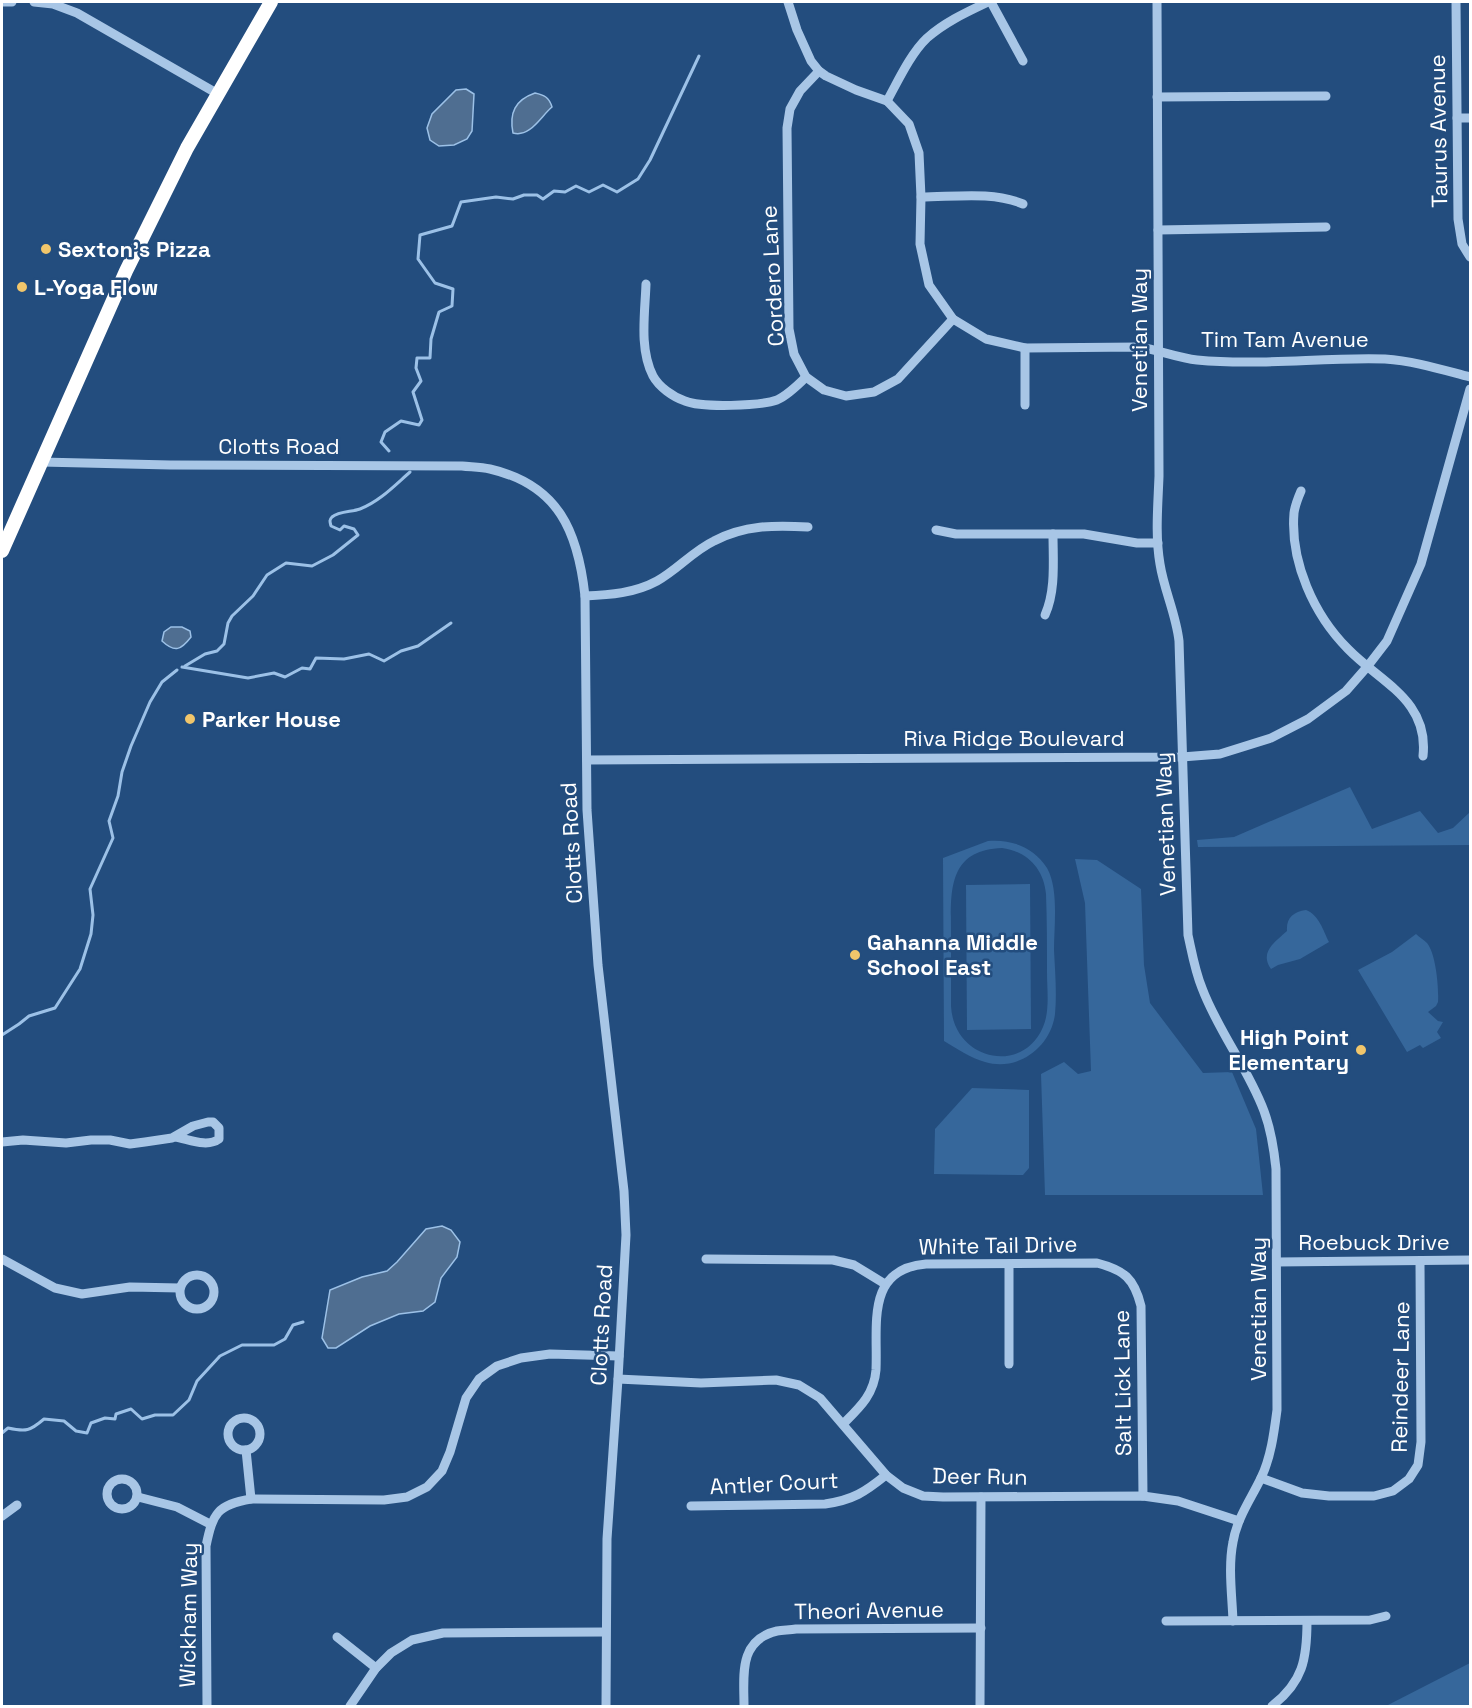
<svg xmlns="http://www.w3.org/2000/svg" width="1472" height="1708" viewBox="0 0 1472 1708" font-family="'Space Grotesk',sans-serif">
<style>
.green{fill:#36679b;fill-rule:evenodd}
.water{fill:#4f6e91;stroke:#9cc1e7;stroke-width:1.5}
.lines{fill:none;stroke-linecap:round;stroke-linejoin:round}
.stream{stroke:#9cc1e7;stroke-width:3}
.minor{stroke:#a8c6e6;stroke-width:9}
.highway{stroke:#fff;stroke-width:14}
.poi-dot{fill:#f1c66b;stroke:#234d7e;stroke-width:2}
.labels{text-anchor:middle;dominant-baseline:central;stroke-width:5;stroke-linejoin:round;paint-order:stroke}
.street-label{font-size:22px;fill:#fff;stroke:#234d7e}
.poi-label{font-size:22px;font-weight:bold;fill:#fff;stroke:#234d7e;text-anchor:start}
</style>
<rect width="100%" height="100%" fill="#234d7e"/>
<g class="green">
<polygon points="1350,787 1372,829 1420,811 1438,833 1453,828 1470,812 1470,845 1198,847 1197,840 1234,837"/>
<path d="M988 841C1011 839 1034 847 1047 868 1059 889 1054 926 1054 950 1055 971 1057 993 1055 1014 1051 1047 1018 1072 985 1062 971 1058 957 1049 944 1041L943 858ZM1002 848C1027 851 1044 869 1046 894 1047 920 1047 947 1047 973 1047 990 1050 1011 1043 1027 1023 1075 954 1061 951 1006 951 982 951 959 951 935 951 894 946 850 1002 848Z"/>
<polygon points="1075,859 1097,860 1141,889 1144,965 1150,1003 1203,1073 1232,1072 1256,1129 1263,1195 1045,1195 1041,1074 1064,1062 1078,1074 1091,1071 1085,903"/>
<polygon points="1030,884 1031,1029 967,1030 966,885"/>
<path d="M1306 910C1319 915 1323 930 1329 942L1300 959 1278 965 1271 969C1259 952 1275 942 1287 931 1286 918 1293 912 1306 910Z"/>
<path d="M1416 934C1419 937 1424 940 1427 943 1436 954 1439 988 1438 1002L1436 1006 1428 1012 1438 1021 1443 1022 1437 1032 1441 1038 1423 1048 1420 1045 1407 1052 1358 970 1392 952Z"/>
<polygon points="972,1088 1029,1090 1029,1168 1023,1175 934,1174 935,1129"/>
<polygon points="1470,1663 1470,1706 1386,1706"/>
</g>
<g class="water">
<polygon points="466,89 474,94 472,131 467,139 454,145 439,146 430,140 427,128 432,114 456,90"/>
<path d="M535 93C544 95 549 97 552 107 541 116 530 138 513 133 509 113 515 100 535 93Z"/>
<path d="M171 627H182L190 631 191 637C181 650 175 653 162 641L164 632Z"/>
<polygon points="442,1226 451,1230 460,1242 457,1257 441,1278 435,1302 423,1311 399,1314 370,1326 336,1348 328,1348 322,1338 330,1290 362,1277 387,1271 397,1262 426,1229"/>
</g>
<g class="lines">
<g class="stream">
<polyline points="389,451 381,442 385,432 401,421 419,425 422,420 413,392 421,381 416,368 417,358 430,358 431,339 439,312 452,306 453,289 435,283 418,259 420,235 452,226 461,202 496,197 513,199 524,195 537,195 543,199 554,191 565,192 576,186 589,192 603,185 617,192 638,179 650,160 699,56"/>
<path d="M185 666 205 654 217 651 224 644 228 623 232 616 253 596 267 575 286 563 312 566 333 555 358 535 354 529 344 526 340 530 331 526C330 522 329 520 332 517 339 511 352 512 360 509 380 501 394 486 410 472"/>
<polyline points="182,667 248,678 274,673 285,677 302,668 310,669 316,658 344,659 369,654 384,661 401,651 418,646 451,623"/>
<polyline points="2,1035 19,1024 29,1016 55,1008 80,969 91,934 93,915 90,889 113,838 109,821 118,796 122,772 131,746 150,702 162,682 177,670"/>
<path d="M2 1433 8 1428C26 1432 30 1431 44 1419L64 1421 76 1431 87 1433 91 1423 105 1418 115 1419 116 1414 131 1409 142 1419 155 1415H173L189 1400 197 1381 220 1356 242 1345H274L285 1339 293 1325 303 1322"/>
</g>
<g class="minor">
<polyline points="2,2 12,2"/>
<polyline points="34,2 53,4 77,13 218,94"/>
<path d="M788 2 797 30 811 61 819 71 826 76 856 90 887 101 909 124 919 153 921 197 920 244 929 285 953 319 986 339 1025 348 1139 347C1159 350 1178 358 1197 360 1260 366 1323 357 1385 359 1415 361 1443 370 1470 377"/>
<polyline points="991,2 1023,61"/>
<path d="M1157 2 1159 476C1158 505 1155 535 1160 564 1164 590 1176 614 1179 641L1188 935C1192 953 1195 971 1202 988 1218 1031 1248 1068 1264 1111 1271 1130 1274 1149 1276 1169L1277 1410C1274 1433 1271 1457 1261 1478 1251 1499 1237 1518 1233 1542 1228 1567 1232 1595 1233 1621"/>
<polyline points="1456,2 1458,219 1462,244 1470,257"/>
<polyline points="819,71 800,91 790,109 787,128 789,329 794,354 806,377 824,390 846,396 874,392 898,379 953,319"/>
<polyline points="1157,97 1326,96"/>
<path d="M887 101C898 81 911 53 927 38 945 22 967 12 988 2"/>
<polyline points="1457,118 1470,118"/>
<path d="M921 197C954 197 992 191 1023 204"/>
<polyline points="1158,230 1326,227"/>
<path d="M646 284C645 313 639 349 653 376 659 387 673 397 685 401 702 408 760 406 777 400 788 395 798 385 806 377"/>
<polyline points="1025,348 1025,405"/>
<path d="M41 462 170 465 462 466C471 467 481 467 490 469 559 485 578 532 585 596L587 810 598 965 624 1191 626 1235 618 1379 607 1539 606 1706"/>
<path d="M1301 491C1298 498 1295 505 1294 513 1290 562 1314 615 1348 649 1381 683 1429 700 1423 756"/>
<polyline points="936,530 956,534 1084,534 1137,543 1158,543"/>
<path d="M585 596C610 595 635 593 657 581 677 570 693 551 714 541 744 525 775 525 808 527"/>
<path d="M1045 615C1056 591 1053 560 1053 534"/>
<polyline points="587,760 1182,757 1220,754 1271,738 1308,719 1346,691 1367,667 1387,641 1421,564 1470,389"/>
<path d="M2 1142 23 1140 66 1143 91 1140H110L130 1144 145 1142 172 1138 193 1126 208 1122H213L219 1128V1139C207 1148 188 1139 175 1137"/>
<polyline points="2,1259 55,1288 82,1294 130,1287 180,1288"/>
<polyline points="706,1259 833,1260 854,1265 885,1284"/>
<polyline points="1277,1262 1470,1260"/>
<polyline points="1009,1264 1009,1364"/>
<circle cx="197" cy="1292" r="17"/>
<polyline points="618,1379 701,1383 776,1380 799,1385 820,1398 886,1475 903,1488 923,1496 943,1497 1143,1496 1178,1501 1239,1521"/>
<circle cx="244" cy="1434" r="16"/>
<path d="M843 1424C859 1408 874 1395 876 1370 878 1326 865 1269 926 1264L1097 1263C1124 1270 1134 1278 1141 1306L1143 1496"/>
<polyline points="246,1450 251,1499"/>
<polyline points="1261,1478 1302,1493 1329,1496 1374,1496 1393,1491 1409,1479 1418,1465 1421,1442 1420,1262"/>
<circle cx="122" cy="1494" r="15"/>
<polyline points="138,1497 177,1507 210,1524"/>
<path d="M691 1506 825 1504C853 1500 865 1492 886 1475"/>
<polyline points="2,1516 17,1505"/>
<polyline points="1166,1621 1370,1620 1386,1616"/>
<polyline points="337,1637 376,1668"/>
<path d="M207 1706 206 1546C213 1513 217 1505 251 1499L384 1500 407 1497 427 1487 442 1471 450 1452 466 1398 479 1379 497 1366 521 1358 550 1354 619 1356"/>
<polyline points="350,1706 376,1668 391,1653 412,1640 443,1633 605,1632"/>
<path d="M744 1706C744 1676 738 1640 777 1631 783 1630 790 1630 796 1629L981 1628"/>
<polyline points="980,1706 981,1497"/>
<path d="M1272 1706C1303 1682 1307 1659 1307 1621"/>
</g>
<polyline class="highway" points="2,551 126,271 187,148 271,2"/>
</g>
<g class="poi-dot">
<circle cx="46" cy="249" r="6"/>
<circle cx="22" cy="287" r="6"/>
<circle cx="190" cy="719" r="6"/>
<circle cx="855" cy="955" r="6"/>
<circle cx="1361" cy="1050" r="6"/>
</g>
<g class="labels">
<g class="street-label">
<text transform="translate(1438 131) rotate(-91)">Taurus Avenue</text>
<text transform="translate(772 276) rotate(-93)">Cordero Lane</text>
<text x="1285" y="339">Tim Tam Avenue</text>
<text transform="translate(1139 340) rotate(-90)">Venetian Way</text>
<text x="279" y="446">Clotts Road</text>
<text x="1014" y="738">Riva Ridge Boulevard</text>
<text transform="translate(1165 824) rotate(-92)">Venetian Way</text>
<text transform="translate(571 843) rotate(-93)">Clotts Road</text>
<text x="1374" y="1242">Roebuck Drive</text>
<text transform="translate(998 1245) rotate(-1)">White Tail Drive</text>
<text transform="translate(1258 1309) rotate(-90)">Venetian Way</text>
<text transform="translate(601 1325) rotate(-87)">Clotts Road</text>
<text transform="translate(1400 1377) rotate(-89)">Reindeer Lane</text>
<text transform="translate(1122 1383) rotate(-91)">Salt Lick Lane</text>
<text transform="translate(980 1476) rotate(1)">Deer Run</text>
<text transform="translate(774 1483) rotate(-3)">Antler Court</text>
<text transform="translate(869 1610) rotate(-1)">Theori Avenue</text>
<text transform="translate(188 1615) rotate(-89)">Wickham Way</text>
</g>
<g class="poi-label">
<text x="58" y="249">Sexton’s Pizza</text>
<text x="34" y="287">L-Yoga Flow</text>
<text x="202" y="719">Parker House</text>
<text x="867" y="942">Gahanna Middle<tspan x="867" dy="25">School East</tspan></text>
<text x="1349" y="1037" text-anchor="end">High Point<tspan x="1349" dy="25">Elementary</tspan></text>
</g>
</g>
<rect width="1472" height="1708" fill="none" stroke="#ffffff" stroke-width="6"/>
</svg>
